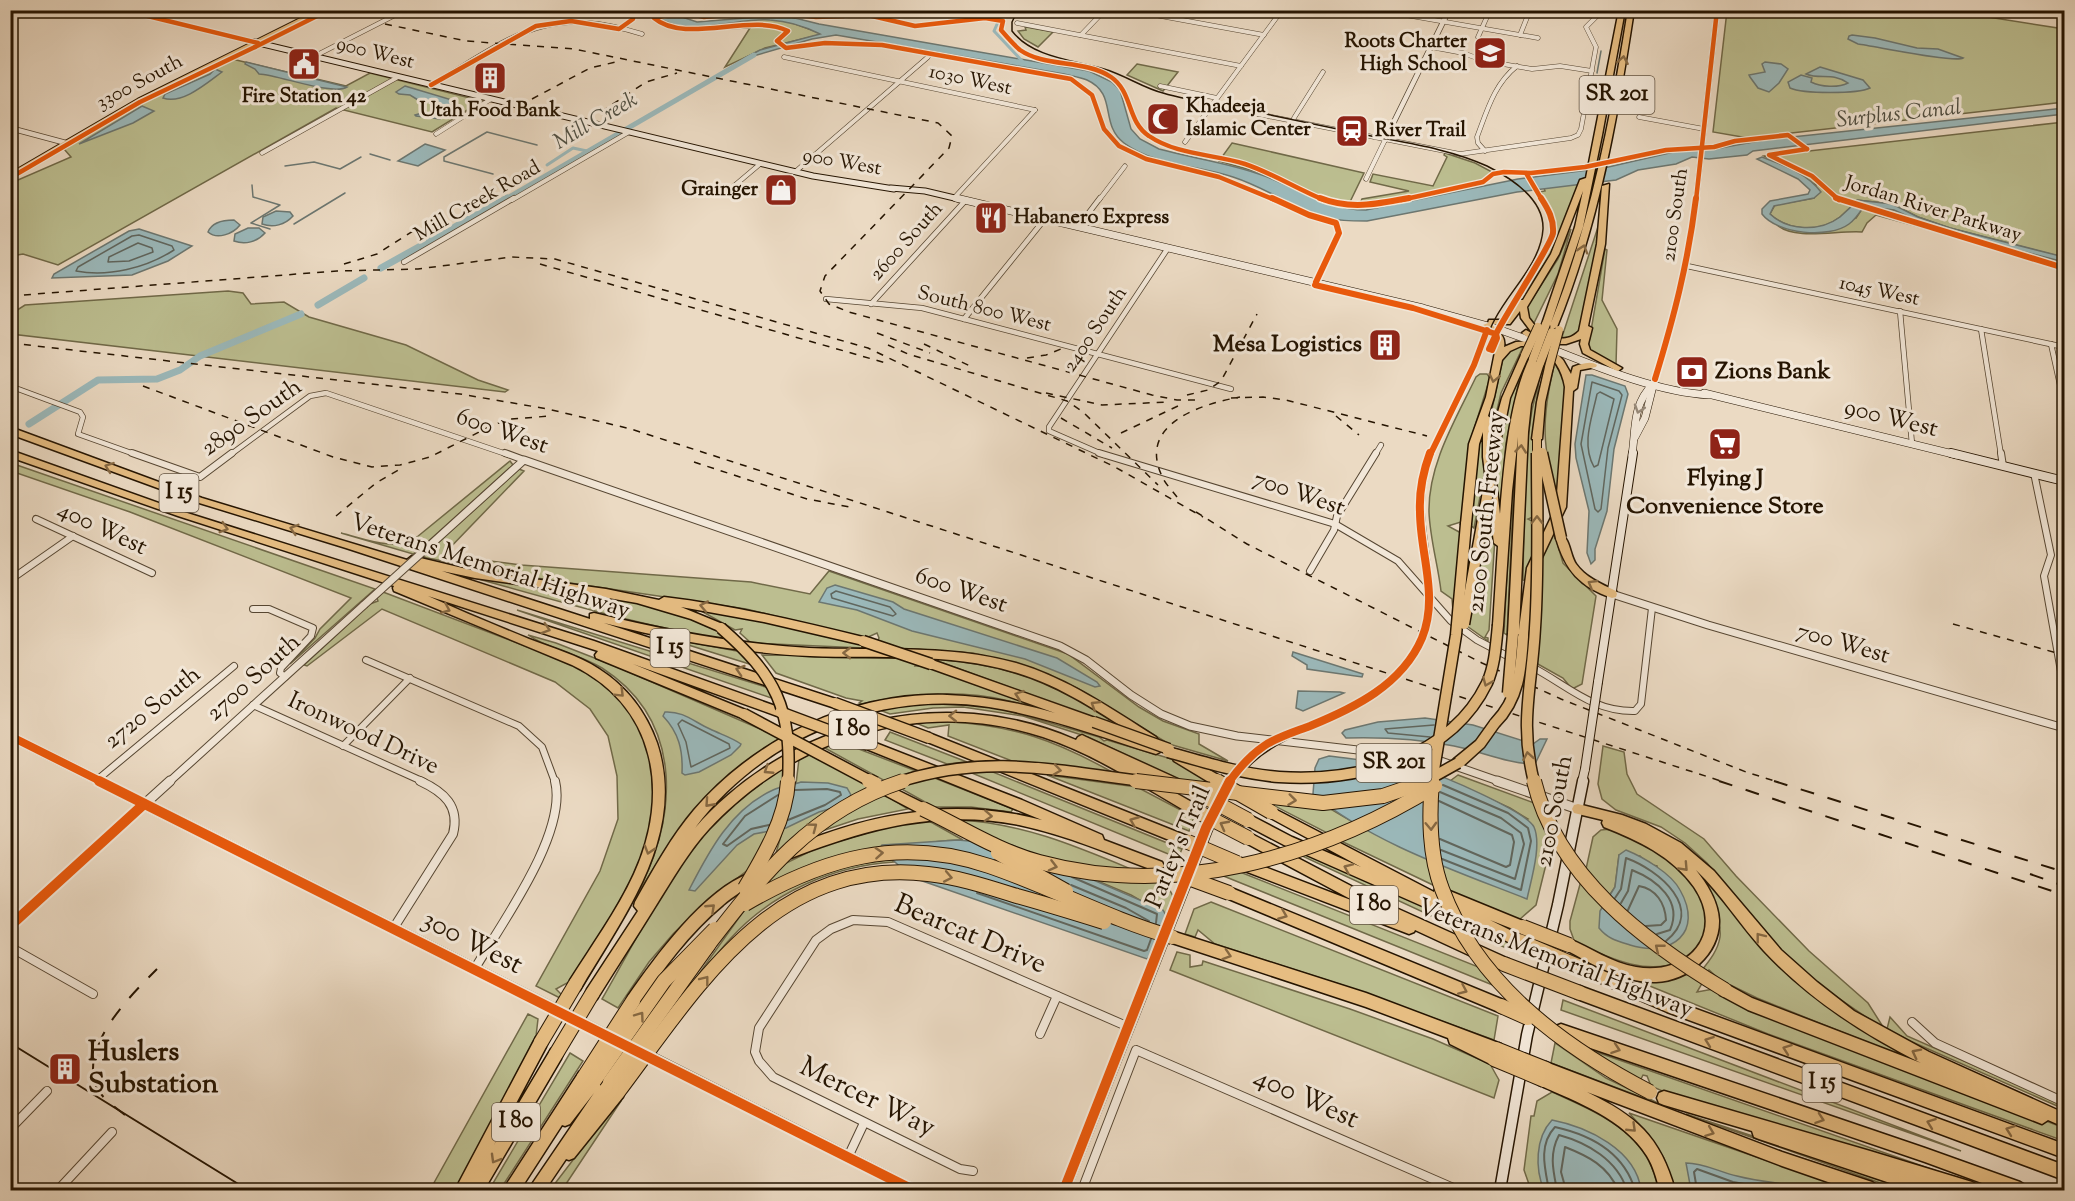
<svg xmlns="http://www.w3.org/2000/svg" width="2075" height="1201" viewBox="0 0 2075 1201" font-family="'Sorts Mill Goudy',serif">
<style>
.green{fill:#bcbe90;stroke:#706948;stroke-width:1.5}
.water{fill:#9bb9bb;stroke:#6c7771;stroke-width:1.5}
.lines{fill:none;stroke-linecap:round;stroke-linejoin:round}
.shore-far1{stroke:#60665e;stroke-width:1.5}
.shore{stroke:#60665e;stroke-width:2}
.stream{stroke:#6c7771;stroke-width:1.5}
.canal{stroke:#9bb9bb;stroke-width:3}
.river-far1{stroke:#9bb9bb;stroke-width:5}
.river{stroke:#9bb9bb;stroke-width:7}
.minor-far3-casing{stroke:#564632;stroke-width:5}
.minor-far2-casing{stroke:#564632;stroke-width:6}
.minor-far1-casing{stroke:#564632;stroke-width:8}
.minor-casing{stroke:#564632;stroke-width:10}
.tertiary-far3-casing{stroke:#564632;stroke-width:6}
.tertiary-far2-casing{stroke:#564632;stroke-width:7}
.tertiary-far1-casing{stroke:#564632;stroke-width:9}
.tertiary-casing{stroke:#564632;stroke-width:11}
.secondary-far3-casing{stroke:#251401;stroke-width:7}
.secondary-far2-casing{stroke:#251401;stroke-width:8}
.secondary-far1-casing{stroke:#251401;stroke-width:10}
.secondary-casing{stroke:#251401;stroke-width:13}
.primary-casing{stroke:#251401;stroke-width:7}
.motorway-casing{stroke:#251401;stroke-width:3}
.minor-far3{stroke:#f2e7d8;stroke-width:4}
.minor-far2{stroke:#f2e7d8;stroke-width:4.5}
.minor-far1{stroke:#f2e7d8;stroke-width:6}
.minor{stroke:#f2e7d8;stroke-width:8}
.tertiary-far3{stroke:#f2e7d8;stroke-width:4.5}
.tertiary-far2{stroke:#f2e7d8;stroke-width:5}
.tertiary-far1{stroke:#f2e7d8;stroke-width:7}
.tertiary{stroke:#f2e7d8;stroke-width:9}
.secondary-far3{stroke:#f2e7d8;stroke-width:5}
.secondary-far2{stroke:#f2e7d8;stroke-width:7}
.secondary-far1{stroke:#f2e7d8;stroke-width:8}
.secondary{stroke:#f2e7d8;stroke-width:10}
.primary{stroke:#e6bd82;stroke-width:5}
.motorway{fill:#e6bd82;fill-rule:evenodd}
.tram-far1{stroke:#251401;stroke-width:1.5}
.tram{stroke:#251401;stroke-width:2}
.rail-far1{stroke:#251401;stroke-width:1.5;stroke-dasharray:7 7;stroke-linecap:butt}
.rail{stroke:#251401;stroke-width:2;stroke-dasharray:14 14;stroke-linecap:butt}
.tertiary-bridge-casing{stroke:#564632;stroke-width:9;stroke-linecap:butt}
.secondary-bridge-casing{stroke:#251401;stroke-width:10;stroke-linecap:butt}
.motorway-bridge-far2-casing{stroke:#251401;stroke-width:10;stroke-linecap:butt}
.motorway-bridge-far1-casing{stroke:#251401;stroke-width:13;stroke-linecap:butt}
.motorway-bridge-casing{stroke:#251401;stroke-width:16;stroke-linecap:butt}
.tertiary-bridge{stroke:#f2e7d8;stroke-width:7}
.secondary-bridge{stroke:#f2e7d8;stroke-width:8}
.motorway-bridge-far2{stroke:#e6bd82;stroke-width:8}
.motorway-bridge-far1{stroke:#e6bd82;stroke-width:10}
.motorway-bridge{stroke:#e6bd82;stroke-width:14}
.cycleway-far3-casing{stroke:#f2e7d8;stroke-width:7}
.cycleway-far2-casing{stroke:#f2e7d8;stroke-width:9}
.cycleway-far1-casing{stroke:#f2e7d8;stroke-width:11}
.cycleway-casing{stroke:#f2e7d8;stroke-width:14}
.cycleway-far3{stroke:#e8590c;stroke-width:4.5}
.cycleway-far2{stroke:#e8590c;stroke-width:6}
.cycleway-far1{stroke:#e8590c;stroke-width:8}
.cycleway{stroke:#e8590c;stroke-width:10}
.oneway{stroke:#866842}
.oneway2{stroke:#968877}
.labels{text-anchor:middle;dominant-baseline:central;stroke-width:6;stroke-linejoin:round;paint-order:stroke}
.far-poi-label{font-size:20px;font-weight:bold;fill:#251401;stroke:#f2e7d8;text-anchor:start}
.far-street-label{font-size:20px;fill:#251401;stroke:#f2e7d8}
.shield{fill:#f2e7d8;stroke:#625342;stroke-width:1.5}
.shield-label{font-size:22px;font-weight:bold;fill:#251401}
.far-water-label{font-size:22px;font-style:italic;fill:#4e4e42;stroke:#f2e7d8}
.poi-label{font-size:24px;font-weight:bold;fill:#251401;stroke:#f2e7d8;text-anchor:end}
.street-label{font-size:24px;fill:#251401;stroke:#f2e7d8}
.near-street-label{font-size:28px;fill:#251401;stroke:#f2e7d8}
.near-poi-label{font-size:28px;font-weight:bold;fill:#251401;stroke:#f2e7d8;text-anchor:start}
</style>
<rect width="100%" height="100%" fill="#ebdac3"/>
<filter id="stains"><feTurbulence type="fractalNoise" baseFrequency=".00333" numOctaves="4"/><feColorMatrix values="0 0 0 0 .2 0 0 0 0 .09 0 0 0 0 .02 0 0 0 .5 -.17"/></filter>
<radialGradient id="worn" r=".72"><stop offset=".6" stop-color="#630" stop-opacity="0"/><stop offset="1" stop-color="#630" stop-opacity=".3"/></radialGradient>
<g class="green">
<polygon points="1727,11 1950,11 2064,29 2064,102 1748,138 1713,132"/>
<polygon points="760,19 781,19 823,34 765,48 725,67 750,28 719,29 718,25"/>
<polygon points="1025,27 1026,27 1053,32 1038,47 1024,39 1018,31 1026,30"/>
<polygon points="232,59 346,86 370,73 482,101 432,132 336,108 58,265 23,254 11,256 11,183 71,157 64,149 144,102"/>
<polygon points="1137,64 1178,72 1163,91 1127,75"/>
<path d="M2064 122V221L2058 239 2062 257 1950 228 1918 217 1892 204 1857 200C1852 206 1846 212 1840 217 1820 233 1788 231 1770 214L1775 205 1814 198 1816 185 1764 156Z"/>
<polygon points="1232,143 1364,173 1347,208 1341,207 1257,172 1219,161"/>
<polygon points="1445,153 1475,163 1494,173 1481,182 1357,206 1356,203 1360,203 1362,199 1409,191 1370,182 1373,174 1433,186 1447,157 1444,155"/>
<path d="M1581 180 1552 253 1518 302 1516 299C1542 257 1572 239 1539 192L1545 191 1544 188Z"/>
<path d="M1864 206 1894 210 1936 229 2064 262V272L2014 253 1876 215 1867 223 1862 232C1838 230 1795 241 1777 225L1809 233 1856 218Z"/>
<polygon points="1598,227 1600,227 1580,331 1577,335 1561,340"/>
<polygon points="1571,229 1558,274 1533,325 1529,320 1527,307 1558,259"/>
<polygon points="1605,249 1607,250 1602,300 1617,329 1616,365 1591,352 1588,348"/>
<polygon points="228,291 243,293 251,304 284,302 309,317 406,345 478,380 508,390 505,392 11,334 11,314 25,305"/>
<polygon points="1517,346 1523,347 1501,393 1489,444 1490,418 1503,358 1506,352"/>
<path d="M1555 362 1565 381 1557 505C1543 446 1540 422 1555 362Z"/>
<path d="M1480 374H1487L1490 378 1469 445 1461 522 1448 526 1461 533 1453 611 1452 599 1441 591C1438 565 1430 539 1429 512 1428 464 1456 419 1476 377Z"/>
<polygon points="1520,376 1506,443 1500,506 1498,505 1494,476 1499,447 1502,446 1500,444 1507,405"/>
<polygon points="1539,380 1534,425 1533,517 1528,519 1532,521 1532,560 1526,581 1523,580 1525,458 1532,410"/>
<polygon points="1482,432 1486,466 1474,528 1468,523 1474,459"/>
<path d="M510 461 513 465 422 547 414 551 416 552 413 554 341 533C366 539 393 552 417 537Z"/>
<polygon points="11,463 375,589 290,664 315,638 320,629 351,598 130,512 11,471"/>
<polygon points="519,469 524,471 443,555 521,565 751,582 810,594 829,571 1068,654 1139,707 1163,721 1199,734 1199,744 1228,761 1169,744 1077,688 1032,668 973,653 896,648 877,642 879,638 877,633 866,638 746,609 516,575 422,557 429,554 431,549"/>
<polygon points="1512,476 1514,481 1507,635 1504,633"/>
<polygon points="1490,496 1495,537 1489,630 1485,637 1488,638 1488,641 1467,626"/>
<polygon points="1554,532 1563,563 1596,596 1582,684 1572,689 1563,678 1536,663 1539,561"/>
<path d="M476 577 652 604 703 621 733 641C645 627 561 602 475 578Z"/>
<path d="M383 592 567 662C587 672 624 696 634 715 638 723 641 732 644 741 679 829 614 910 569 982L556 989 562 995 560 998 536 986 600 871 618 819 617 776 608 736 590 709 555 682 382 609 307 666 304 665 370 604 378 601 377 598Z"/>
<polygon points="695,606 862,644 864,648 751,643 740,633 742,629 735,630 694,607"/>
<polygon points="517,610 772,689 777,700"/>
<path d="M528 635 556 643 615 666 781 738C684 795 638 896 581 989 584 973 623 918 634 899 678 822 686 722 602 668 579 654 549 649 528 635Z"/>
<polygon points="683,641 742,652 759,667 682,643"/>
<path d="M762 655 901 656 917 662 915 666H929L1058 714C1042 710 1026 705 1009 701 960 689 911 693 862 704L859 703 862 701 846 698 776 673Z"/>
<path d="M932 659C982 662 1035 674 1079 700 1089 705 1100 713 1111 719L1105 722Z"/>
<polygon points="939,702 995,707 1099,737 1104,741 1107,740 1175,760 1211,782 1209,785 1183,782 1088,737 1023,716 963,707 933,708 890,714 877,709"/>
<path d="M949 722C1013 725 1057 741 1112 772L1012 761 948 736 949 725 928 728 916 723Z"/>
<polygon points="890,732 967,762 947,764 885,740"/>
<polygon points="838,741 916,771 885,781 823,747"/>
<polygon points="1603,746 1624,752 1627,774 1637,794 1704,839 1736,876 1809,951 1868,1003 1885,1030 1815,982 1779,950 1707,863 1685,843 1661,827 1616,810 1602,799 1598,784"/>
<polygon points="811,753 871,787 815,820 776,853 796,784 799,759"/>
<path d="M786 766 775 820 753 866 706 902 673 934 649 962 618 1008 602 999C635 942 665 880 708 830 731 804 758 785 786 766Z"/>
<polygon points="988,770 1182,849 1178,858 967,771"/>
<polygon points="1047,775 1137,787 1194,817 1189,831"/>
<polygon points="1458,775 1537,804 1553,836 1536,905 1519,920 1450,892 1441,864 1528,819 1510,808 1450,781"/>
<polygon points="932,777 1013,809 1011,812 971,807 934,807 898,787"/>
<polygon points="882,793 908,809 858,819 813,834 825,825"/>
<polygon points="1269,803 1329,808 1358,825 1331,835"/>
<path d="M958 820C1023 823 1078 847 1138 872L1068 866 1002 844Z"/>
<path d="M929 821 963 840C948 839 931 843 916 844 860 850 810 861 760 888L776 868 819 847 894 825Z"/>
<polygon points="1367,830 1427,858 1435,886 1341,841"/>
<path d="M1601 830C1625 826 1666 854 1683 870 1707 892 1717 939 1686 959L1668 947 1657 866 1647 864 1640 856 1619 855 1615 887 1609 896 1586 869 1593 837Z"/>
<polygon points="1311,852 1447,913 1453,926 1300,855"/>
<path d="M1684 857 1695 867 1800 981 1999 1095 1757 998 1720 980 1709 970 1707 973 1702 970C1710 960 1718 950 1720 937 1723 914 1695 877 1684 857Z"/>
<path d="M891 859 894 862C833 866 773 892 731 938 715 955 702 975 686 992L748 905 814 871Z"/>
<polygon points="1235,870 1481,968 1495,986 1221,875"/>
<polygon points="1088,877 1157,879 1166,883 1175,900 1165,927 1162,925 1166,915 1131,895"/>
<path d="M1582 877 1656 948 1677 963C1641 975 1607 956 1575 943L1570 929V921Z"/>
<polygon points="1211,902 1498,1016 1494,1040 1339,984 1215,944 1198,930 1195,937 1185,934 1194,909"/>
<polygon points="1463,919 1515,941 1511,950 1471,933"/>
<path d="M1572 951C1588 957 1604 966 1620 970 1644 976 1686 969 1704 980L1697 992 1719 988 1777 1015 2064 1128V1141L1768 1034 1571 954Z"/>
<polygon points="1177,952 1190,955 1190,967 1202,965 1203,961 1350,1009 1433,1039 1490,1064 1499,1080 1494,1098 1170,970"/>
<polygon points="1563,1000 1961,1151 1561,1010"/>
<polygon points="528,1014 538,1019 536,1036 530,1047 532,1049 455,1190 430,1190"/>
<polygon points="1890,1017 1907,1036 2064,1105 2064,1109 1910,1041 1887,1029"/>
<polygon points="1555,1043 1606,1078 1662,1105 1551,1063"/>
<polygon points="1582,1047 1991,1190 1669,1094 1651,1086 1647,1076 1643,1075 1640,1081"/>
<polygon points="570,1053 583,1061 500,1190 489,1190"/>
<path d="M1552 1092C1598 1113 1650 1133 1658 1190H1531L1524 1170 1531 1116H1534L1537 1101Z"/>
<polygon points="619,1100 621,1101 562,1190 550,1190"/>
<polygon points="1629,1113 1852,1190 1675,1190 1664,1158 1648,1134"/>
<polygon points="1686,1114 1916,1190 1900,1190"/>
</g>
<g class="water">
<path d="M652 11H664L697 22 783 15 819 24 1089 71 1112 82 1120 90 1131 129 1140 139 1159 149C1192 158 1229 163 1262 175 1298 188 1327 210 1366 210L1518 179 1604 168 1678 151 1715 149 1764 140 2064 108V114L1753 151 1747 155 1709 159 1692 157 1676 164 1638 170 1616 180 1517 192 1367 221C1352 221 1336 221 1321 216 1291 206 1264 187 1233 177 1198 165 1155 166 1124 143 1099 124 1118 94 1087 80 1080 77 1072 76 1064 74L836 35 812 39 743 59 760 50 820 34C804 26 788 21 770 20 737 17 677 42 652 11Z"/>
<path d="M1852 35 1875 38 1917 48 1938 49 1963 58C1954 63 1874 46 1858 44L1848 39 1849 36Z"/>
<path d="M246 62 347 87C333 96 279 75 259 74L255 69 245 64Z"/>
<polygon points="1765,62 1781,64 1788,69 1779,83 1769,92 1758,88 1750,77 1749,75 1765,72 1762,64"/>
<path d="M1820 67 1863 80 1870 88C1858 94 1803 94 1790 88L1788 82 1801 75 1812 78 1811 82C1821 87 1838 88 1848 83 1833 72 1820 80 1806 74Z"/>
<path d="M215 69 222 72C207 83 182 105 163 98L165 94 210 74Z"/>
<path d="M405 86 452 100V106L455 108 440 119 416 116 415 115C427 110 431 117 446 108V106L418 100 410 95 399 94 396 92Z"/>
<polygon points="142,106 154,111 133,123 79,144"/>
<polygon points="425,144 445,150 418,166 398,161"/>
<path d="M1762 157C1783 165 1807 173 1821 192L1814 198 1774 206 1770 214C1788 231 1820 232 1840 217 1846 212 1852 206 1857 200L1892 204 1918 217 1950 228 2064 257V262L1936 229 1894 210 1864 206C1860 212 1856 219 1849 224 1829 239 1777 234 1762 214V209L1770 201 1808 194 1810 190 1798 179 1757 159Z"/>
<path d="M276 211 290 212 293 216C285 225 273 228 262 224L263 217Z"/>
<path d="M234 220 240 225C233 234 217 240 208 232 212 222 224 220 234 220Z"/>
<path d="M248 228H259L265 233C257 242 245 245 234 241L235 234Z"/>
<polygon points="139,229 192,246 168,261 132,275 52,278 54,274 129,231"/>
<polygon points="1586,375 1592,375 1625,386 1628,394 1614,449 1607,511 1595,549 1595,560 1591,564 1587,553 1589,511 1576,458 1575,444"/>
<polygon points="835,585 893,602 904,609 1057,658 1097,682 1100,686 1095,687 1025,659 912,631 857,610 819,602 827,588"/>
<polygon points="1293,652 1363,674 1362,677 1307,669 1307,665 1292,656"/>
<polygon points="1298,691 1340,692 1344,693 1303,711 1296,708"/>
<path d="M665 712C684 711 694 722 710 729 720 734 731 737 741 744L740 746 731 755 699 772 685 775 682 773C683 750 679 733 663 716Z"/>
<path d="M1425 718 1473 725 1533 744 1540 739H1547L1535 764C1508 764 1480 751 1454 746 1419 739 1381 737 1346 738L1342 733 1345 730 1378 722Z"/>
<path d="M1329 756C1359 760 1390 763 1420 769 1438 773 1527 812 1534 827 1542 845 1531 880 1527 899 1456 871 1372 843 1313 794L1315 768 1319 759Z"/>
<path d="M801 782 828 783 847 788 851 795 839 806 819 812 786 828 754 834 737 845 695 891 689 890C709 851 731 809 773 790 782 786 792 785 801 782Z"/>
<polygon points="958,840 1012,845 1163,910 1166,915 1151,955 1147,959 911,877 880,848 882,845"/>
<path d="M1626 850C1643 857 1671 873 1680 890 1704 932 1672 958 1630 945 1617 941 1608 939 1599 928L1600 911 1615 887 1619 855Z"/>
<path d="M1552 1120C1588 1127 1636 1150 1641 1190H1544C1535 1169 1535 1138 1552 1120Z"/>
<path d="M1686 1163C1704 1163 1719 1172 1737 1176 1752 1180 1768 1182 1784 1184V1190H1691Z"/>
</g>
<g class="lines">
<g class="shore-far1">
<path d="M139 235 172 246 174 250C146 268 109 277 76 271L78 267 132 236Z"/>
<polygon points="138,243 152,248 153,252 129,261 108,262 109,257"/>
<polygon points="1592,382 1619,391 1622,395 1608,448 1601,509 1598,512 1595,509 1581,444"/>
<path d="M1600 392 1614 399 1598 465 1594 467C1581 444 1592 418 1597 394Z"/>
<polygon points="836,591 890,607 896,614 893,616 832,598 831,594"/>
<polygon points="682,720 729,744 730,748 691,767 686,742 678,724"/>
<polyline points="1430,737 1388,733 1385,729 1434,725"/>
</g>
<g class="shore">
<polyline points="1440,792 1501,818 1521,833 1524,844 1515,879 1441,850"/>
<polyline points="1439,801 1512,835 1514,842 1510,865 1506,867 1440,839"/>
<polyline points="788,820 825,805 841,795 840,792 827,789 795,790"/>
<polyline points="769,825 751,829 727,846 723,844 745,816 778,795"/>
<polyline points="1442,859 1521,890 1531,841 1528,828 1508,813 1443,785"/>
<polyline points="1072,877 1157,914 1156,923"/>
<polyline points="1071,885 1126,908 1149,921"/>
<polyline points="977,893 1144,951 1147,950 1151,939"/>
<path d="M1615 898 1621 889 1626 858C1659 870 1706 909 1666 941"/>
<path d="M1621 903 1628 891 1632 870C1657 880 1683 901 1670 930L1657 934"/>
<path d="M1628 910 1639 886C1656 889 1665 903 1666 920L1661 925 1646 926"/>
<path d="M1549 1190C1545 1169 1538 1145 1555 1127 1591 1135 1624 1153 1635 1190"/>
<path d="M1557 1190C1553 1170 1549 1154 1559 1135 1588 1143 1617 1160 1627 1190"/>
<path d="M1566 1190 1561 1172 1565 1147C1588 1156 1608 1166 1618 1190"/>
<polyline points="1697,1190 1694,1172 1697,1169 1733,1182 1778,1190"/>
</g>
<g class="stream">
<polyline points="1597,73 1601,51"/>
<polyline points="370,154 390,160"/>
<polyline points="285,166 314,162 340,169 361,157"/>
<polyline points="493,174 444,161 444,157 487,132 537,145"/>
<polyline points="252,185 253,197 280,205 251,223 270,229"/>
<polyline points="294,224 345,193"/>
</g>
<g class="canal">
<polyline points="1001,18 1006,10"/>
<polyline points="998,22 994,31 1023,62"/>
<polyline points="547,165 573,148 587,151"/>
</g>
<polyline class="river-far1" points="504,200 754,55"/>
<g class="river">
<polyline points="381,268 507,198"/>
<polyline points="318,305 364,278"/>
<polyline points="29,424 98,380 157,379 180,370 200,356 301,314"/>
</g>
<g class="minor-far3-casing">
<g id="minor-far3">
<polyline points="123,10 254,42"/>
<polyline points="1128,10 1264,35"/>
<polyline points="1377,10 1538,38"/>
<polyline points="1017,23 1241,66"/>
<polyline points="619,29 633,19 633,10"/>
<polyline points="1081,35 1105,10"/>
<polyline points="1520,35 1530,10"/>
<polyline points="1478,37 1490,10"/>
<polyline points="1431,47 1463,53 1485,61 1532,69 1560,66 1592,71"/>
<polyline points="315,56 405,10"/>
<polyline points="784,57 1035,110"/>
<path d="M431 85C512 38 544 3 642 34"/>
<polyline points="1160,86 1217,98"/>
<polyline points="1212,105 1460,154 1571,138 1578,135 1581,129 1596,47 1586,27 1603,10"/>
<polyline points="1639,117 1704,129"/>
<polyline points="1294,118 1323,72"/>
<polyline points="436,134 491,99"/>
<polyline points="1185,142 1282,10"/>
<path d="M1485 151 1478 143 1477 137C1487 111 1494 84 1517 66"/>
<polyline points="262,153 398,77"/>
<polyline points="795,172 928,57"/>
<polyline points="1366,179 1385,140"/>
<polyline points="728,191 760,164"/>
<polyline points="954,198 1035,110"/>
<polyline points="512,200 629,132"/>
<polyline points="1099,200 1125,166"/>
</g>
</g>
<g class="minor-far2-casing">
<g id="minor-far2">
<polyline points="1078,227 1100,198"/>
<polyline points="404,262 514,198"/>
<polyline points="1687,266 2064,347"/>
<polyline points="1316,282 1335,244"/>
<polyline points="826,299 922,308 1231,389"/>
<polyline points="871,304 965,201"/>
<polyline points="1900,311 1912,444"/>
<polyline points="964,319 1044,220"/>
<polyline points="1981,329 2001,455"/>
<polyline points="2051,344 2064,403"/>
<polyline points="10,386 80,412 83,417 78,434 137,455"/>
<polyline points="230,455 310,396 326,393 509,455"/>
<polyline points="1104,455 1049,431 1049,427 1168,248"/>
<polyline points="1375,455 1381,445"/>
</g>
</g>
<g class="minor-far1-casing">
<g id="minor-far1">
<polyline points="132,453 200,477 232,453"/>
<polyline points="505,453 524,460"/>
<polyline points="1099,453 1335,524 1398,561 1451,621 1477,640 1511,658"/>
<polyline points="2001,453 2003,466"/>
<polyline points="2034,473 2051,555 2044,576 2064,688"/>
<polyline points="36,519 152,573"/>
<polyline points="1310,571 1334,530 1337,516 1376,453"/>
<polyline points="10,580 73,536"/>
<polyline points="253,609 269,609 313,628 311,636 281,668 280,673 285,677"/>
<polyline points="366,660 519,726 542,747 555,782"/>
<path d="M1532 667C1567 685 1592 712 1635 711L1641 704 1652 608"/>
<polyline points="253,705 424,782"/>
<polyline points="343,746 410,678"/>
<polyline points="97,780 234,666"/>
</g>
</g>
<g class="minor-casing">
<g id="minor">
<path d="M393 929 453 834C460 806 444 792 420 781"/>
<polyline points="10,947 93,994"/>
<path d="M474 970C501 924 568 833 555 781"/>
<polyline points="1912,1022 1935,1043 2064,1102"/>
<polyline points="1040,1034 1057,996"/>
<polyline points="10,1129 47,1091"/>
<polyline points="848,1157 864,1123"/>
<polyline points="973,1171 960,1169 773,1077 759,1061 755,1052 759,1028 816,940 831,929 853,920 888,922 1124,1025"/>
<polyline points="58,1190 112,1132"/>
<polyline points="1082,1190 1136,1050 1458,1190"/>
</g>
</g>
<g class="tertiary-far3-casing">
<g id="tertiary-far3">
<polyline points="10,128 66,143"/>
<polyline points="1385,140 1449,10"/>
<polyline points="1696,200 1717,10"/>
</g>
</g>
<g class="tertiary-far2-casing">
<path id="tertiary-far2" d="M1655 379C1674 317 1688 263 1696 198"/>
</g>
<g class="tertiary-far1-casing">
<g id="tertiary-far1">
<polyline points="428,547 524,460 1060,646 1086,660 1131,695 1161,714 1190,726 1237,736 1435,759 1501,782"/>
<polyline points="1612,594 1708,625 2064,728"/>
<polyline points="169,782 364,605"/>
</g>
</g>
<g class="tertiary-casing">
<g id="tertiary">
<polyline points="1497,781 1578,809"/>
<polyline points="10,926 170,781"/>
</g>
</g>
<g class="secondary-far3-casing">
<g id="secondary-far3">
<polyline points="254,42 813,176 894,189"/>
<polyline points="891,188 925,191 963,200"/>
</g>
</g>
<g class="secondary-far2-casing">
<g id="secondary-far2">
<polyline points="956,198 1423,308 1492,327 1537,343"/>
<path d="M1549 348C1597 367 1657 392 1709 395"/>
<polyline points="1704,393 1957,455"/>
<polyline points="1635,437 1645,418 1654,382"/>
<path d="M1632 455C1636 429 1632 405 1653 384"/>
</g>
</g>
<g class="secondary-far1-casing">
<g id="secondary-far1">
<polyline points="1951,453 2064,481"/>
<polyline points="1598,682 1633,453"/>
<polyline points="10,736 102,782"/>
<polyline points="1582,782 1585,769"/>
</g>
</g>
<g class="secondary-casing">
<g id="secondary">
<polyline points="99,781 613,1039"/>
<polyline points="644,1054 913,1190"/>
<polyline points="1500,1190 1527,1035 1558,905 1583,781"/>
</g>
</g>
<g class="primary-casing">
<polyline id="primary" points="10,176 139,101 322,10"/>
</g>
<g class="motorway-casing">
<g id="motorway">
<path d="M1619 10H1625L1602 135 1583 227 1551 323C1591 222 1611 117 1628 10H1634C1617 121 1599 223 1557 327L1553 329 1549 327 1550 324 1546 326H1543L1542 324 1575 227 1583 191 1559 254 1527 307 1529 318 1543 336 1540 338 1543 340C1557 335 1566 344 1579 331L1597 244 1602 186 1609 184 1605 244 1588 326 1592 328 1588 344 1590 350 1622 368 1618 371 1615 370 1583 353 1580 344 1581 339 1566 344H1547L1563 360 1571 374 1573 367C1580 364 1591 360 1597 365L1596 367 1580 370 1577 388 1573 391 1566 507 1537 568 1528 637 1527 640H1519L1518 635 1513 638 1509 637 1508 634 1518 437 1512 491 1503 625 1502 628H1494L1493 625 1498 546 1494 543 1483 457V432L1479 444 1471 524 1466 528 1461 524 1469 444 1486 397 1497 342 1493 334 1483 325 1488 323 1489 320H1505L1519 300H1523L1551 254 1580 180 1586 178ZM1520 311 1521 318 1533 334 1526 330 1522 333 1533 341 1516 342 1504 347C1506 337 1499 331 1491 324H1510ZM1521 346H1540C1553 357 1562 369 1565 387L1556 507 1527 568 1519 630 1528 432 1531 404 1544 363 1543 361 1536 362V357H1530C1509 401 1504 466 1500 514L1493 457 1492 419 1488 416 1494 397 1502 360 1510 351Z"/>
<polygon points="1525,352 1529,355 1510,398 1505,423 1500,426 1497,425 1495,423 1502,398 1521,355"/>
<polygon points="1549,364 1553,367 1545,402 1542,439 1537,442 1532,439 1537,402 1545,367"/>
<path d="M10 427 202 498 407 560 412 556 475 571 606 589 659 600 664 597C731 605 797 621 863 637L867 638 868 641 867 644 863 645 764 622 681 607 725 625 726 628 725 631 721 632 691 619 637 603 574 592 475 578 442 571 590 619V614L594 613C664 630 736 644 809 648 878 651 948 644 1016 663 1067 678 1112 709 1156 737L1158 740 1155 744 1160 746 1162 749 1160 752 1156 754C1101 737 1046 716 989 707 878 690 762 738 695 828 790 720 944 682 1076 740L1078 737 1082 735 1086 737 1178 779 1180 783 1178 787 1174 788 1142 774 1204 809 1206 813 1204 817 1200 818 1196 817C1146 789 1098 755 1043 737 922 697 795 737 709 829 688 852 672 880 655 907 636 938 616 968 597 999L592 1001 587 999 585 994 587 989 638 911 634 906 635 902C653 870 671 837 694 810 756 738 852 692 947 695 984 696 1020 703 1055 713L927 667 925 664 927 661H935L1098 719 1100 722 1097 726 1143 740C1102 714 1060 685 1014 672 948 652 878 659 810 656 741 653 671 640 604 623L839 700 841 703 839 706 835 708 346 548 196 502 10 434Z"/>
<path d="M10 450 184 512 594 641 784 709 786 712 784 715 780 717 633 664 748 711 750 714 748 717 744 719 596 658 595 655 598 651 428 596C461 611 495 625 529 639 552 648 578 655 599 669 627 687 646 712 657 743 687 835 624 915 580 990L575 992 570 990 568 985 570 980C592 945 617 911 634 874 671 793 656 706 572 665L394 591 393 588 394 586 178 516 10 457Z"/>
<path d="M1561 534C1570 539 1570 555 1576 564 1585 577 1601 584 1616 591L1617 594 1616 597 1612 598C1580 587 1565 570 1556 538Z"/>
<polygon points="1495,718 1499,720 1501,723 1484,747 1462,767 1458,768 1454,767 1452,763 1454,759 1476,741 1491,720"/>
<polygon points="929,733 1192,838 1194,842 1192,846 1188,848 1184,846 925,741 923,738 925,735"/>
<path d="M868 740 1022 800 1102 835 1104 840 1162 862 1164 866 1162 870 1158 872C1112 855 1067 835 1019 825 937 809 867 829 791 858L787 856 785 852 787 848C829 831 871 817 917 812L877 791 875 787 877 783 881 782 927 805 929 810C966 807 1005 810 1042 820L864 748 862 745 864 742Z"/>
<polygon points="1178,752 1220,776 1222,780 1220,784 1216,785 1212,784 1174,761 1172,757 1174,753"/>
<path d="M1578 804 1622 815 1646 824 1681 843 1714 871 1781 950 1817 982 1854 1011 1929 1052 2064 1113V1127L2048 1120 2042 1124 1748 1010 1720 995 1718 990 1720 985 1725 983 1752 998 1921 1063C1863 1034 1809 999 1764 951 1740 925 1722 895 1696 870 1707 884 1718 901 1719 920 1720 954 1688 981 1656 982 1623 983 1593 964 1564 949L1562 945 1564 941 1569 939C1591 948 1612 963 1636 967 1688 976 1726 934 1694 887 1672 856 1637 840 1604 827L1602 823 1603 820 1574 813 1572 809 1574 805Z"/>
<polygon points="1271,807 1434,892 1435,889 1440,887 1528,923 1530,927 1528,931 1523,933 1490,920 1524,937 1526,941 1524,945 1519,947 1514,945 1439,907 1434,911 1429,909 1284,845 1244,824 1242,820 1244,816 1248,815 1252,816 1292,837 1361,867 1267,816 1265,812 1267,808"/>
<polygon points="1248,832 1374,898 1509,959 1511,964 1509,969 1504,970 1499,969 1415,930 1414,932 1409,934 1237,868 1235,864 1237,860 1241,858 1356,902 1244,842 1242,838 1244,834"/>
<path d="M750 873 755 875 756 879 755 883C744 890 733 896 723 905 689 933 663 969 638 1006L633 1008 628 1006 626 1001 628 996C656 956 703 891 750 873Z"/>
<polygon points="1229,887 1506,1001 1508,1006 1506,1011 1501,1013 1224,897 1223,893 1224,889"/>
<polygon points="1172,931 1366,993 1496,1042 1501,1044 1503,1049 1499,1055 1501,1059 1499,1064 1494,1066 1450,1044 1448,1038 1366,1007 1172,943 1167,941 1165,937 1167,933"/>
<polygon points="1578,960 1669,999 2064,1144 2064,1158 1667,1012 1573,971 1571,966 1573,961"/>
<polygon points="1580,986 2064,1165 2064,1180 1580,1000 1575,998 1573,993 1575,988"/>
<polygon points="1561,1024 1925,1148 2020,1182 2025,1185 2028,1190 2001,1190 1925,1162 1561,1038 1556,1036 1554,1031 1556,1026"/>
<polygon points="541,1035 546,1037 548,1042 546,1047 494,1145 551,1049 556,1047 561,1049 563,1054 561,1059 484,1190 455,1190 536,1037"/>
<path d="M1546 1062 1782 1152 1872 1182 1877 1185 1880 1190H1851L1782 1166 1587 1092C1636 1116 1660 1136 1675 1190H1660C1656 1178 1654 1167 1647 1156 1624 1119 1577 1102 1539 1085L1537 1080 1541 1074 1539 1069 1541 1064Z"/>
<polygon points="584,1070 589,1072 590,1075 594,1074 599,1076 601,1081 600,1084 605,1077 610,1075 615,1077 617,1082 616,1086 618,1085 623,1087 625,1092 623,1097 574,1158 569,1160 566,1159 545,1190 528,1190 594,1093 570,1124 565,1126 562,1125 520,1190 504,1190 506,1185 579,1072"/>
<polygon points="1664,1091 1870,1151 1972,1182 1977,1185 1980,1190 1949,1190 1938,1187 1939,1190 1911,1190 1759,1139 1754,1137 1752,1131 1664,1105 1659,1103 1657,1098 1659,1093"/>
</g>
</g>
<use href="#minor-far3" class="minor-far3"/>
<use href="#minor-far2" class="minor-far2"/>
<use href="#minor-far1" class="minor-far1"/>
<use href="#minor" class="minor"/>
<use href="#tertiary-far3" class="tertiary-far3"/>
<use href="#tertiary-far2" class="tertiary-far2"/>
<use href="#tertiary-far1" class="tertiary-far1"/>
<use href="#tertiary" class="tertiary"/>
<use href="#secondary-far3" class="secondary-far3"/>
<use href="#secondary-far2" class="secondary-far2"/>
<use href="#secondary-far1" class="secondary-far1"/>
<use href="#secondary" class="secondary"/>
<use href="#primary" class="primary"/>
<use href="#motorway" class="motorway"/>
<path class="tram-far1" d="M1018 10 1012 22V31C1033 58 1074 60 1104 69 1125 75 1143 88 1163 93 1186 100 1209 103 1232 107 1280 117 1328 127 1376 137 1413 144 1452 150 1487 166 1511 178 1544 199 1543 229 1541 263 1510 290 1495 319 1486 335 1482 354 1474 372 1462 397 1448 421 1437 446 1428 466 1424 487 1424 508 1426 561 1448 615 1412 662 1376 709 1319 718 1272 748 1257 757 1245 769 1234 782"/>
<g class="tram">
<polyline points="10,1043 248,1190"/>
<polyline points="1070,1190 1229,788 1235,781"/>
</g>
<g class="rail-far1">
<polyline points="385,24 466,41 574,49 938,123 952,136 949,148 825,276 820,291 829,304 849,312 1152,395 1177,400 1201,400"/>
<polyline points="532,99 590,68 620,61"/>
<polyline points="601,112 646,82 677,73"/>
<polyline points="344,264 377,254 413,231"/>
<polyline points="540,264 886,363"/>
<polyline points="10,296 337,271 418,269 511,257 555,259 868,348 1115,467 1203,517"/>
<polyline points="877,333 930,353"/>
<polyline points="10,343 460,394 548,409 631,429 1724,782"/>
<polyline points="924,344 970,366"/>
<polyline points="888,345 908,354 1067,401 1083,412 1158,485"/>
<polyline points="1027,358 1046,355 1061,349"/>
<polyline points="143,386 333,457 372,467 400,465 430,457 493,425 510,419 551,416"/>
<polyline points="1046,393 1102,405 1168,402"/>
<polyline points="1187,395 1208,390 1221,381 1257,314"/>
<polyline points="1231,398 1263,397 1286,400 1427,436"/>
<polyline points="1336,416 1359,435"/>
<polyline points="1061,418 1112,448"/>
<polyline points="1121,433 1178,406"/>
<polyline points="694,462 807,499 855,508"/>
<path d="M1177 497C1172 490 1164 483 1161 474 1139 423 1202 404 1240 397"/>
<polyline points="1196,512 1247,544 1482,663 1561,699 1746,772 1778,782"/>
<polyline points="336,516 376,483 402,468"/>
<polyline points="1953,624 2064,655"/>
</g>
<g class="rail">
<polyline points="1719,781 2064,895"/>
<polyline points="1774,781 2064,872"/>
<polyline points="2030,874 2064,886"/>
<path d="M125 1115C115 1107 101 1098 96 1086 80 1045 131 995 157 969"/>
</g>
<g class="tertiary-bridge-casing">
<polyline id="tertiary-bridge" points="364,605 428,547"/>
</g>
<g class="secondary-bridge-casing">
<polyline id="secondary-bridge" points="1585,769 1598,682"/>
</g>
<g class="motorway-bridge-far2-casing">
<g id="motorway-bridge-far2">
<polyline points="1525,355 1538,327"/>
<polyline points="1533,359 1546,324"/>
<polyline points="1540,363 1552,332"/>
<polyline points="1549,367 1559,330"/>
<polyline points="1537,439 1537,455"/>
<polyline points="1494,455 1500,423"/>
</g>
</g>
<g class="motorway-bridge-far1-casing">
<g id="motorway-bridge-far1">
<polyline points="1542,453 1561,538"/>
<polyline points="1464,624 1495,453"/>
<path d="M721 628C776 676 792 708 788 782"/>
<polyline points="863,641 931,664"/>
<polyline points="1508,693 1513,634"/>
<polyline points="835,703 929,738"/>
<polyline points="780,712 868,745"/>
<polyline points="744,714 872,782"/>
<polyline points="1094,722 1169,749"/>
<path d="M1495 723C1519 699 1521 669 1523 637"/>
<path d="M1168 752C1204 762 1241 774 1279 777 1358 782 1450 759 1487 683 1495 665 1496 644 1498 625"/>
<polyline points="1216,780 1220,782"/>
<path d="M899 782C987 753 1059 771 1148 782"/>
<polyline points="1424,782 1458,763"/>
<polyline points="1432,782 1456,635 1466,524"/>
<path d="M1534 782C1519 722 1532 687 1535 628 1539 570 1537 512 1537 453"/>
</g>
</g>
<g class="motorway-bridge-casing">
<g id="motorway-bridge">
<polyline points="869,781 875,784"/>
<polyline points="1136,781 1323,803 1383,796 1427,781"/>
<polyline points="1217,781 1271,812"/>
<path d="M1432 781C1429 817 1429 855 1442 889 1477 984 1563 1047 1650 1092"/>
<path d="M1534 781C1557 876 1645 942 1725 990"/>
<polyline points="1207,798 1248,820"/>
<path d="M923 809C961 827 998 851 1039 862 1175 899 1318 858 1435 786"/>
<polyline points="1200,813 1248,838"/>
<polyline points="1188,842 1237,863"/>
<polyline points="998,853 1066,891"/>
<polyline points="1180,875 1229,893"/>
<path d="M745 888C764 856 786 819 788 781"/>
<path d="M745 904C824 858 899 836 989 866 1051 887 1109 919 1172 937"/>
<polyline points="1523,927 1569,945"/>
<polyline points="1519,941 1578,966"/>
<path d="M705 949C762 875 811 811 903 781"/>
<polyline points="1504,964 1580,993"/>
<polyline points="1501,1006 1528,1018"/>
<polyline points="541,1042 575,985"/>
<polyline points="1496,1049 1546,1069"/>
<polyline points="556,1054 592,994"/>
<polyline points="1494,1059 1544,1080"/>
<polyline points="584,1077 633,1001"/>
<polyline points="594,1081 664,981 715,929"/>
<polyline points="610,1082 709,944"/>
<path d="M618 1092C698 986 774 856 928 874 958 877 988 887 1017 896 1046 904 1075 913 1104 922"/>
</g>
</g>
<use href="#tertiary-bridge" class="tertiary-bridge"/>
<use href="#secondary-bridge" class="secondary-bridge"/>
<use href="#motorway-bridge-far2" class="motorway-bridge-far2"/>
<use href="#motorway-bridge-far1" class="motorway-bridge-far1"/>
<use href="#motorway-bridge" class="motorway-bridge"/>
<g class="cycleway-far3-casing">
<g id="cycleway-far3">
<polyline points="123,10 258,43"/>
<path d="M648 10 649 14 656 18 679 11 704 17 764 11 816 17 844 16 855 12 915 26 985 18 1003 21 1001 30C1007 37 1013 44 1020 50 1046 68 1084 59 1111 77 1133 92 1127 122 1149 136 1177 155 1213 154 1245 164 1272 173 1297 189 1324 200"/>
<path d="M654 18C686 45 751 12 788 31L777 41 786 48 825 43 882 45 1071 79 1092 95 1104 129 1119 146 1146 159 1219 177 1275 200"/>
<polyline points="255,47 329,10"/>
<polyline points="431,85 536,26 571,21 619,29 633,19 633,10"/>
<polyline points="1807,149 1769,155 1812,176 1839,200"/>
<polyline points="1526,173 1542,200"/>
<polyline points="10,178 140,102 255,47"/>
<polyline points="1401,200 1483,182 1493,174 1504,172 1531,173 1585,167 1666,150 1714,147 1735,141 1788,135 1807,149"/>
<polyline points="1696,200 1717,10"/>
</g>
</g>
<g class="cycleway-far2-casing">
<g id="cycleway-far2">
<polyline points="1272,198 1309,215 1336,223 1339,233 1316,282"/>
<path d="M1320 198C1350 210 1378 204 1409 198"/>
<polyline points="1836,198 2064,268"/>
<polyline points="1315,285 1413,308 1496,334"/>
<polygon points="1496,334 1497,338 1492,350 1489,349"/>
<path d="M1496 334C1505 315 1552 244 1553 233 1554 219 1548 209 1541 198"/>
<path d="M1655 379C1674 317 1688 263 1696 198"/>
<polyline points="1430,455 1474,365 1487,330"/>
</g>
</g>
<g class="cycleway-far1-casing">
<g id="cycleway-far1">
<polyline points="10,736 102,782"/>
<path d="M1229 782C1239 768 1249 756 1264 746 1277 737 1294 732 1310 726 1354 708 1402 685 1422 638 1439 596 1420 554 1420 512 1419 492 1423 472 1430 453"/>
</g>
</g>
<g class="cycleway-casing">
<g id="cycleway">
<polyline points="99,781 913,1190"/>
<polyline points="10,926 144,804"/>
<polyline points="1064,1190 1206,828 1230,781"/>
</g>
</g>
<use href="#cycleway-far3" class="cycleway-far3"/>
<use href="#cycleway-far2" class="cycleway-far2"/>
<use href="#cycleway-far1" class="cycleway-far1"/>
<use href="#cycleway" class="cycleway"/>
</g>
<defs><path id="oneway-chevron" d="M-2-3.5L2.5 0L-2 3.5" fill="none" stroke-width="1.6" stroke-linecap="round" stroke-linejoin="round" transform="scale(1.5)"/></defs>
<g class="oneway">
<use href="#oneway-chevron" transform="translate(1623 60) rotate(-80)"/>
<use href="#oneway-chevron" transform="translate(1583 249) rotate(-73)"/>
<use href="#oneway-chevron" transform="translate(1494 378) rotate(103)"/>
<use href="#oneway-chevron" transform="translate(1521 449) rotate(-84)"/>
<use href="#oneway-chevron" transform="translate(109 467) rotate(-160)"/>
<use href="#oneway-chevron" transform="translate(1537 520) rotate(-90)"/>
<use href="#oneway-chevron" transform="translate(224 528) rotate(17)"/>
<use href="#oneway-chevron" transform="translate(294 529) rotate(-163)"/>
<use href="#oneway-chevron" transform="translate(1592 584) rotate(-150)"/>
<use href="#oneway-chevron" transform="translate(704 606) rotate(-169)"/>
<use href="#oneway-chevron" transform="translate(446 609) rotate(23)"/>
<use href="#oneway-chevron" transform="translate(546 629) rotate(18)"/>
<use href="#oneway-chevron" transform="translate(847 653) rotate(-179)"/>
<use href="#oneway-chevron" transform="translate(740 670) rotate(-162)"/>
<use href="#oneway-chevron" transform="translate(1487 682) rotate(113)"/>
<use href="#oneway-chevron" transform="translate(620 693) rotate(45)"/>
<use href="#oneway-chevron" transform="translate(1019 695) rotate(-161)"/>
<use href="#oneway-chevron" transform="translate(1095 705) rotate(-148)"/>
<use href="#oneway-chevron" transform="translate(953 716) rotate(-179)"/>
<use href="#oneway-chevron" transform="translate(1528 756) rotate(-100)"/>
<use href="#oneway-chevron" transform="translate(768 770) rotate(147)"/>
<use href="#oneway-chevron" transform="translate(1057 770) rotate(8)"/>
<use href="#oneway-chevron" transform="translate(1292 800) rotate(7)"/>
<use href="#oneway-chevron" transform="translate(709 803) rotate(132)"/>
<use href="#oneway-chevron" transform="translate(988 816) rotate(3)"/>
<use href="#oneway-chevron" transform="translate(1134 821) rotate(-158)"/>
<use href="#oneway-chevron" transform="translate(1224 825) rotate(-152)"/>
<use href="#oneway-chevron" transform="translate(1431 826) rotate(88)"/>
<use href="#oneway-chevron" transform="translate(813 827) rotate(-37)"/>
<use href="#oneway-chevron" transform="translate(649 850) rotate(107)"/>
<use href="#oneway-chevron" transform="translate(879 853) rotate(-4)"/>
<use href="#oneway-chevron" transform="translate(1053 866) rotate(14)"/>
<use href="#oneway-chevron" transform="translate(1684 867) rotate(47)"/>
<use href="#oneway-chevron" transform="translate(1348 868) rotate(-156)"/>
<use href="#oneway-chevron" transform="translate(948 877) rotate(11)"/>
<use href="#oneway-chevron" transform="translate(711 908) rotate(-43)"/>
<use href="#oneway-chevron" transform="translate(1283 915) rotate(22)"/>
<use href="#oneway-chevron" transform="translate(1760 937) rotate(-128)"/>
<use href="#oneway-chevron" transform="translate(1659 948) rotate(-141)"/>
<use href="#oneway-chevron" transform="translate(1227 955) rotate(18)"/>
<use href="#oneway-chevron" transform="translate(705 980) rotate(-52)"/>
<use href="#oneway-chevron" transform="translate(1463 990) rotate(24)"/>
<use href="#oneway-chevron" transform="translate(640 1016) rotate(-54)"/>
<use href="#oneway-chevron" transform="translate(1709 1041) rotate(-160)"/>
<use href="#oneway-chevron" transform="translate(1616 1049) rotate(19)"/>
<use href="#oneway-chevron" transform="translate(1787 1049) rotate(-160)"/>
<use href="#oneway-chevron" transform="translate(1916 1053) rotate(-153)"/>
<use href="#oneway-chevron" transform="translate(1820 1119) rotate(19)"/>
<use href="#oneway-chevron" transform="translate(1931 1123) rotate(-160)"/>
<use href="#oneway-chevron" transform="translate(1632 1128) rotate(44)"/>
<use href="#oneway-chevron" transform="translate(2010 1130) rotate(-160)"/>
<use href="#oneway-chevron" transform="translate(1710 1132) rotate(21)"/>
<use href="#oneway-chevron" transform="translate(495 1159) rotate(120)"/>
</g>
<use class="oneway2" href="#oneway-chevron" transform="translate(1639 409) rotate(108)"/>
<defs>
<g id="school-square" transform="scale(1.725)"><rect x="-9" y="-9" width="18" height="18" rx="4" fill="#8f2418" stroke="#f2e7d8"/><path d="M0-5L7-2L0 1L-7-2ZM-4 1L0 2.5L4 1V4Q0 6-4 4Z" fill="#fff"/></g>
<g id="civic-square" transform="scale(1.725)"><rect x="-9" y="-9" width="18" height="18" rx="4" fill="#8f2418" stroke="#f2e7d8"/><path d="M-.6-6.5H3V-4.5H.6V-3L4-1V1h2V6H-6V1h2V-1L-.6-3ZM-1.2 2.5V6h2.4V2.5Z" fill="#fff"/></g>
<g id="building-square" transform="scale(1.725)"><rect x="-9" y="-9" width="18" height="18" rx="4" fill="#8f2418" stroke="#f2e7d8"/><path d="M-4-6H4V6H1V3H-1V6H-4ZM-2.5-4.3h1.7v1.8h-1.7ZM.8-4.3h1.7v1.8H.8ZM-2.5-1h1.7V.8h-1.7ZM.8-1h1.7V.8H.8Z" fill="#fff"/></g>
<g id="mosque-square" transform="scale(1.725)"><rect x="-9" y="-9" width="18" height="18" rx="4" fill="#8f2418" stroke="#f2e7d8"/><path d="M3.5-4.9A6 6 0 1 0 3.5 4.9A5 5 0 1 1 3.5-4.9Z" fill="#fff"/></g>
<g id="station-square" transform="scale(1.725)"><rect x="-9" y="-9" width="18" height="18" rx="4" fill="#8f2418" stroke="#f2e7d8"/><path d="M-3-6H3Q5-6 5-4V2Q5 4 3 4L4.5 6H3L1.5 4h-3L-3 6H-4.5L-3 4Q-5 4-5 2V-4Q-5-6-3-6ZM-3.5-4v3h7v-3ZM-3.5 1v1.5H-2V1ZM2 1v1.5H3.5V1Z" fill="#fff"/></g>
<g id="shop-square" transform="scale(1.725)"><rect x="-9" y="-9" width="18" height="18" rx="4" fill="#8f2418" stroke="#f2e7d8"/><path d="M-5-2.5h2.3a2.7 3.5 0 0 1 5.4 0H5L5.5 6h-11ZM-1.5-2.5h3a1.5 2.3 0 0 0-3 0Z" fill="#fff"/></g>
<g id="restaurant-square" transform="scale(1.725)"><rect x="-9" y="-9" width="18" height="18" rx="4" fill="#8f2418" stroke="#f2e7d8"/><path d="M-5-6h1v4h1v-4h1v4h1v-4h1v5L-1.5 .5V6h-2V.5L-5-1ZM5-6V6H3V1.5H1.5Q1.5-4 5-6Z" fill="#fff"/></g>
<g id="bank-square" transform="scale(1.725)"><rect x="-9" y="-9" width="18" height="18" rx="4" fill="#8f2418" stroke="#f2e7d8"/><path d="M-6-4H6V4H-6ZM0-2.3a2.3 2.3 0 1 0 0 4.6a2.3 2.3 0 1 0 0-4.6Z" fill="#fff"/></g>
<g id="supermarket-square" transform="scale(1.725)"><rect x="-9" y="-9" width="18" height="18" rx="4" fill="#8f2418" stroke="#f2e7d8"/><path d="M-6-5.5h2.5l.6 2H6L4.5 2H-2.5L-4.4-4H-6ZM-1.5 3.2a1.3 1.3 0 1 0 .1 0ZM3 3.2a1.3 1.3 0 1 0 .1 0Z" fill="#fff"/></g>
</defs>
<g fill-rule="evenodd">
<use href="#school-square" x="1490" y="53"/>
<use href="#civic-square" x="304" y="64"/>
<use href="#building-square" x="490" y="78"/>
<use href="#mosque-square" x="1163" y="119"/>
<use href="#station-square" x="1352" y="131"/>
<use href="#shop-square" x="781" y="190"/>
<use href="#restaurant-square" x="991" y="218"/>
<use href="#building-square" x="1385" y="345"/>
<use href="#bank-square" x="1692" y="372"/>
<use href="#supermarket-square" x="1725" y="444"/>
<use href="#building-square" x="65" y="1069"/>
</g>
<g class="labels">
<g class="far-poi-label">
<text x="1467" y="42" text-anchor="end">Roots Charter<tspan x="1467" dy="23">High School</tspan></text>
<text x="304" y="97" text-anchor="middle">Fire Station 42</text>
<text x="1186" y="107">Khadeeja<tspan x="1186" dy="23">Islamic Center</tspan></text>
<text x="490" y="111" text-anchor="middle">Utah Food Bank</text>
<text x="1375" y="131">River Trail</text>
<text x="758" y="190" text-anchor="end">Grainger</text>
<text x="1014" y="218">Habanero Express</text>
</g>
<g class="far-street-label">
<text transform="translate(375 54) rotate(14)">900 West</text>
<text transform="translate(970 81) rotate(12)">1030 West</text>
<text transform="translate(140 83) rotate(-28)">3300 South</text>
<text transform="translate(842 163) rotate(10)">900 West</text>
<text transform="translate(478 202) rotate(-30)">Mill Creek Road</text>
<text transform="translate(1933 210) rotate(17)">Jordan River Parkway</text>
<text transform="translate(1676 215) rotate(-82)">2100 South</text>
<text transform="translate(907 242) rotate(-48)">2600 South</text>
<text transform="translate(1879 292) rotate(12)">1045 West</text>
<text transform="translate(984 310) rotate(14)">South 800 West</text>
<text transform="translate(1096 330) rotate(-56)">2400 South</text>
</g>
<g class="shield">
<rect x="1579.5" y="76" width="75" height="38" rx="4.5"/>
<rect x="159.5" y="474" width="39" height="38" rx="4.5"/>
<rect x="650.5" y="629" width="39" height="38" rx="4.5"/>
<rect x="829" y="711" width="48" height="38" rx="4.5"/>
<rect x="1356.5" y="744" width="75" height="38" rx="4.5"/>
<rect x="1350" y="886" width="48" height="38" rx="4.5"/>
<rect x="1802.5" y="1064" width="39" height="38" rx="4.5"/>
<rect x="492" y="1103" width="48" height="38" rx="4.5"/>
</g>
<g class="shield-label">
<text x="1617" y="95">SR 201</text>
<text x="179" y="493">I 15</text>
<text x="670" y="648">I 15</text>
<text x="853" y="730">I 80</text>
<text x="1394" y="763">SR 201</text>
<text x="1374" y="905">I 80</text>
<text x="1822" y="1083">I 15</text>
<text x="516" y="1122">I 80</text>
</g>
<g class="far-water-label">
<text transform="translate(1899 115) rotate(-6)">Surplus Canal</text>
<text transform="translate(596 122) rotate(-30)">Mill Creek</text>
</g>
<g class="poi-label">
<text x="1362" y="345">Mesa Logistics</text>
<text x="1715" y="372" text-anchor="start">Zions Bank</text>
<text x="1725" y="479" text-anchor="middle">Flying J<tspan x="1725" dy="28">Convenience Store</tspan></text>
</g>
<g class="street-label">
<text transform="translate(252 418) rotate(-35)">2890 South</text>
<text transform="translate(1891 419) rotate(14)">900 West</text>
<text transform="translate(502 432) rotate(19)">600 West</text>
<text transform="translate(1299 494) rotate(19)">700 West</text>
<text transform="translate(1487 512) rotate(-84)">2100 South Freeway</text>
<text transform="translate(102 529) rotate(25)">400 West</text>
<text transform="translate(490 567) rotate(18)">Veterans Memorial Highway</text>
<text transform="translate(961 591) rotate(19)">600 West</text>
<text transform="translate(1843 644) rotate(16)">700 West</text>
<text transform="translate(254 678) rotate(-42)">2700 South</text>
<text transform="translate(153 708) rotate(-39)">2720 South</text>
<text transform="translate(363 734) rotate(25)">Ironwood Drive</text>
<text transform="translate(1555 811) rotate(-79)">2100 South</text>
<text transform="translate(1179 847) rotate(-67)">Parley's Trail</text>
<text transform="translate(1555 959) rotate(21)">Veterans Memorial Highway</text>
</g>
<g class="near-street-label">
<text transform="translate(970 935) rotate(23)">Bearcat Drive</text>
<text transform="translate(472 943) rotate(27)">300 West</text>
<text transform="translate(867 1098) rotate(26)">Mercer Way</text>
<text transform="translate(1306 1099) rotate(24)">400 West</text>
</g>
<g class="near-poi-label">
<text x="88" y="1053">Huslers<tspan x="88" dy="32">Substation</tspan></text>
</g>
</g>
<rect width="2075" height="1201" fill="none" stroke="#ebdac3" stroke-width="36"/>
<rect x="12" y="12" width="2051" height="1177" fill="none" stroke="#251401" stroke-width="3"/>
<rect x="18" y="18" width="2039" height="1165" fill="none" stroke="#251401" stroke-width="1.5"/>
<rect width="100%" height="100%" filter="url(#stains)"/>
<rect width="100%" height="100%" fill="url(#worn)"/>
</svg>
